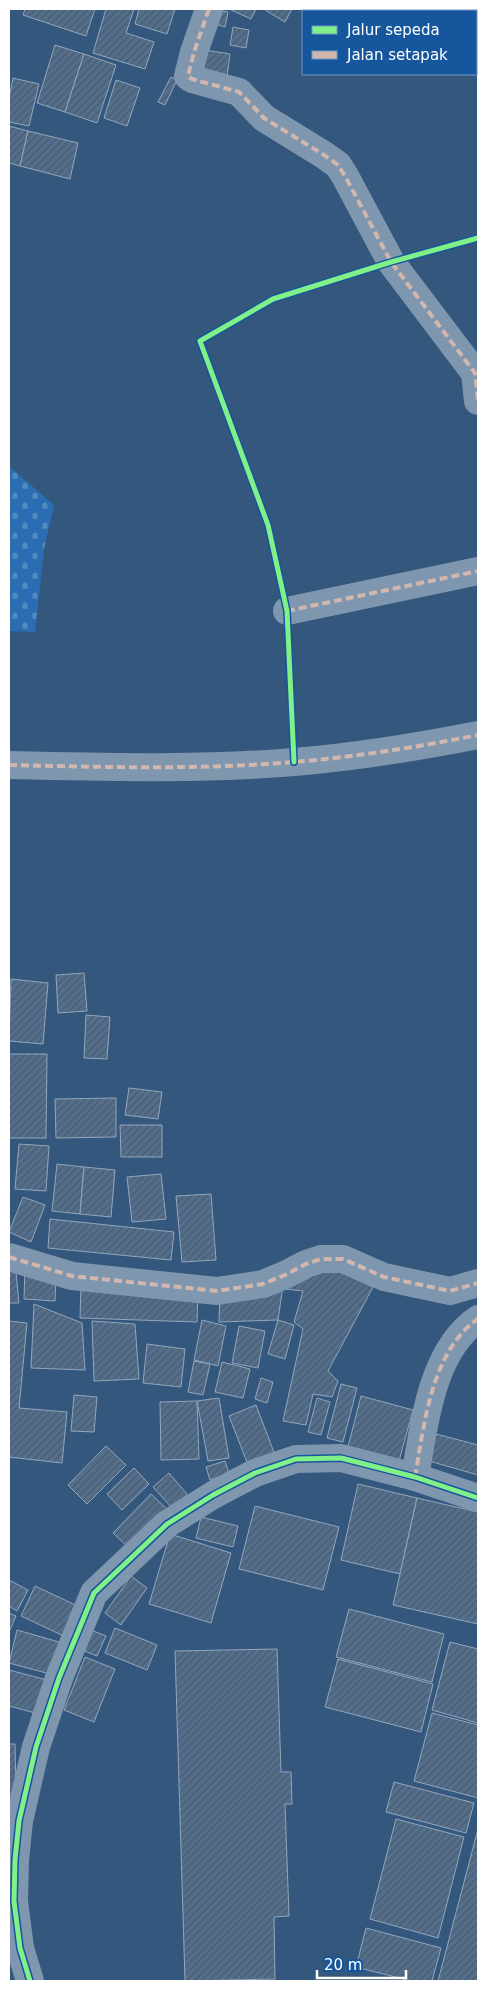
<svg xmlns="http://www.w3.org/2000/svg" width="487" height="1990" viewBox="0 0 487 1990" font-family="'DejaVu Sans',sans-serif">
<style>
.cemetery{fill:url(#cemetery-stones)}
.building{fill:url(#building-hatch);stroke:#93a7bc}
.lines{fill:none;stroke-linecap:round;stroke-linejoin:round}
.street{stroke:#7f96af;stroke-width:28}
.quiet{stroke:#d1b7ad;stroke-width:4;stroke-dasharray:8 4;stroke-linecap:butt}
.cycleway-casing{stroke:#15569c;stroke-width:8}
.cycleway{stroke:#82f089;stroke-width:5}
</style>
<defs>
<pattern id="cemetery-stones" width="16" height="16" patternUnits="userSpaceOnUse" patternTransform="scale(1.25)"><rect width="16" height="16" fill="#2a6db2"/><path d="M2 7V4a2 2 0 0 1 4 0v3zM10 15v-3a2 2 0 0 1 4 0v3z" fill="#558ac1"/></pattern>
<pattern id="building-hatch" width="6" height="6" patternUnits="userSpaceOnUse" patternTransform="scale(1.25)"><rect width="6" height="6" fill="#536f8e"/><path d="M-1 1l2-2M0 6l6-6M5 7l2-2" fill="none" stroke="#4f5a66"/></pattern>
</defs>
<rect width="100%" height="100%" fill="#34577d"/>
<polygon class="cemetery" points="9,466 54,505 44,549 35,632 9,631"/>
<g class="building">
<polygon points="25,9 95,9 86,36 23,15"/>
<polygon points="106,9 134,9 126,33 154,42 145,69 93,53"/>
<polygon points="139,9 175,9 167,34 135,24"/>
<polygon points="212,9 228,12 225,27 208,22"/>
<polygon points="229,9 256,9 251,19"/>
<polygon points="265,9 292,9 285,22 265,10"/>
<polygon points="233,27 249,30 246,48 230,45"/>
<polygon points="55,45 84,54 65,112 37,103"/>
<polygon points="199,49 230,54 227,77 196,73"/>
<polygon points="84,54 116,65 97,123 65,112"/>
<polygon points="171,77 177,80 165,105 158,102"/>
<polygon points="13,78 39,84 29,126 9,122 9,98"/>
<polygon points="116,80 140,88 127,126 104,118"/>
<polygon points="9,126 28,131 20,166 9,163"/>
<polygon points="28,131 78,143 70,179 20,166"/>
<polygon points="84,973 87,1011 58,1013 56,975"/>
<polygon points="11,979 48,983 43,1044 9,1041"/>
<polygon points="86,1015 110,1017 107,1059 84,1058"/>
<polygon points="9,1054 47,1054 46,1138 9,1138"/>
<polygon points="129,1088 162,1092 158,1119 125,1115"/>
<polygon points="116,1098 116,1137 56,1138 55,1099"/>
<polygon points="120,1125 162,1125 162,1157 121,1157"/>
<polygon points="19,1144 49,1146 46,1191 15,1189"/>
<polygon points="57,1164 84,1167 80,1214 52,1211"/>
<polygon points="84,1167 115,1170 111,1217 80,1214"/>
<polygon points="161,1174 166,1219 132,1222 127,1177"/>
<polygon points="211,1194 216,1260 182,1262 176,1196"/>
<polygon points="23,1197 45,1205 31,1242 9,1232"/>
<polygon points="50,1219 174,1232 171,1260 48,1248"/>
<polygon points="9,1262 15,1262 19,1303 9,1303"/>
<polygon points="25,1267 56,1276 55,1301 24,1299"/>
<polygon points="334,1269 373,1287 328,1371 338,1381 332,1397 313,1394 306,1425 283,1421 303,1329 294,1322 303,1291 285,1289 292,1274"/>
<polygon points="283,1286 278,1320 219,1322 220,1294"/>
<polygon points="81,1287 198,1290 197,1322 80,1318"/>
<polygon points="34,1304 82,1323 85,1370 31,1368"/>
<polygon points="202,1320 226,1326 218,1366 194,1360"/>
<polygon points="278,1320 294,1325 285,1359 268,1354"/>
<polygon points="9,1321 27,1323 19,1408 67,1412 62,1463 9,1457"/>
<polygon points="92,1321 135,1324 139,1379 94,1381"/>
<polygon points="239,1326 265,1331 258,1368 232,1363"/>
<polygon points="147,1344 185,1349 181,1387 143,1383"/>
<polygon points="194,1361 210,1364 203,1395 188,1392"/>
<polygon points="222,1362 250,1369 243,1398 215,1392"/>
<polygon points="261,1378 273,1382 267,1403 255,1399"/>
<polygon points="341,1384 357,1388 343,1442 327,1438"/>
<polygon points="74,1395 97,1397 94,1432 71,1431"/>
<polygon points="361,1396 413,1410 399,1461 348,1447"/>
<polygon points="219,1398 229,1458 208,1461 197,1401"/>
<polygon points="317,1398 330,1402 321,1435 308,1432"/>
<polygon points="197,1401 199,1459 161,1460 160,1402"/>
<polygon points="256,1405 275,1455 248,1465 229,1416"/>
<polygon points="436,1434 478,1445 478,1475 429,1461"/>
<polygon points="106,1446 126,1465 87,1504 68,1485"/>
<polygon points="225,1461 229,1474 210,1480 206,1467"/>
<polygon points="134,1468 149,1484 122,1510 107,1494"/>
<polygon points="169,1473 187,1494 172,1508 153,1487"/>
<polygon points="358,1484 417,1498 400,1574 341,1560"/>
<polygon points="151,1494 170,1512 132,1551 113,1533"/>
<polygon points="417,1498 478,1512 478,1624 393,1605"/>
<polygon points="255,1506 339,1527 323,1590 239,1569"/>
<polygon points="201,1517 238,1526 233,1547 196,1538"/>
<polygon points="170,1534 231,1553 211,1623 149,1604"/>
<polygon points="131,1576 147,1588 121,1625 105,1613"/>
<polygon points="9,1580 28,1590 17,1611 9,1606"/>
<polygon points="35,1586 82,1608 68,1638 21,1616"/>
<polygon points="349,1609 444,1634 432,1682 336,1657"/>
<polygon points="9,1613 16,1616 9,1632"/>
<polygon points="115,1628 157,1645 147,1670 105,1653"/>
<polygon points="17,1630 59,1642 50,1674 9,1663"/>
<polygon points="91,1630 106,1636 97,1656 82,1650"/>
<polygon points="450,1642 478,1649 478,1723 432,1710"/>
<polygon points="277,1649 281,1772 291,1772 292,1804 285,1804 289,1916 274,1917 275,1979 185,1981 175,1651"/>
<polygon points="85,1657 115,1669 94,1722 64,1710"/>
<polygon points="338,1659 433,1684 421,1732 325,1707"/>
<polygon points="9,1670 47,1680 39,1714 9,1706"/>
<polygon points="432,1713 478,1725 478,1798 414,1781"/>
<polygon points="9,1744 15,1744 16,1793 9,1793"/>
<polygon points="394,1782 474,1803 466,1833 386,1812"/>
<polygon points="396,1819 464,1837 438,1938 370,1919"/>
<polygon points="478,1829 478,1981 438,1981"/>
<polygon points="366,1928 441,1948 432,1981 411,1981 356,1967"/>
</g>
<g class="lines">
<g class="street">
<polyline points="209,9 194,52 188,76 192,79 239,92 264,118 324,155 338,165 345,176 391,262 475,373 478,401"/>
<polyline points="287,611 478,571"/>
<path d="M9 765C104 767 199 770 294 762 356 757 417 747 478 735"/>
<polyline points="9,1257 72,1276 217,1291 263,1284 287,1274 306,1264 321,1259 343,1259 384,1277 450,1291 478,1283"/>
<path d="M415 1477C424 1426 431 1351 478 1319"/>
<polyline points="30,1981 20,1948 14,1901 15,1860 19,1821 36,1747 59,1678 94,1593 167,1524 213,1495 255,1473 296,1459 341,1458 415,1477 478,1498"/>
</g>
<g class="quiet">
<polyline points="209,9 194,52 188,76 192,79 239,92 264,118 324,155 338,165 345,176 391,262 475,373 478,401"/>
<polyline points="287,611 478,571"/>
<path d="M9 765C104 767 199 770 294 762 356 757 417 747 478 735"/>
<polyline points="9,1257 72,1276 217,1291 263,1284 287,1274 306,1264 321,1259 343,1259 384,1277 450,1291 478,1283"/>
<path d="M415 1477C424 1426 431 1351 478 1319"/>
</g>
<g class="cycleway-casing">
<g id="cycleway">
<polyline points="294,762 287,611 268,525 200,341 273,299 391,262 478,238"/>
<polyline points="30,1981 20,1948 14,1901 15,1860 19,1821 36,1747 59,1678 94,1593 167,1524 213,1495 255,1473 296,1459 341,1458 415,1477 478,1498"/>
</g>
</g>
<use href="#cycleway" class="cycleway"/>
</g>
<rect width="487" height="1990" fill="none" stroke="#ffffff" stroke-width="20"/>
<rect x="302" y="10" width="175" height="65" fill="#15569c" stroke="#739ac4"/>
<rect x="312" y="26" width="25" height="8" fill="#82f089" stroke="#739ac4"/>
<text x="347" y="35" font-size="15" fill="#ffffff">Jalur sepeda</text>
<rect x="312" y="51" width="25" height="8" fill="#d1b7ad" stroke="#739ac4"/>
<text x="347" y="60" font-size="15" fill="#ffffff">Jalan setapak</text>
<path d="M317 1970v8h89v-8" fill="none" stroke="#ffffff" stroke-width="2.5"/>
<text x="324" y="1970" font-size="15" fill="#ffffff" stroke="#15569c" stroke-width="4" paint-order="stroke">20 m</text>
</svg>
